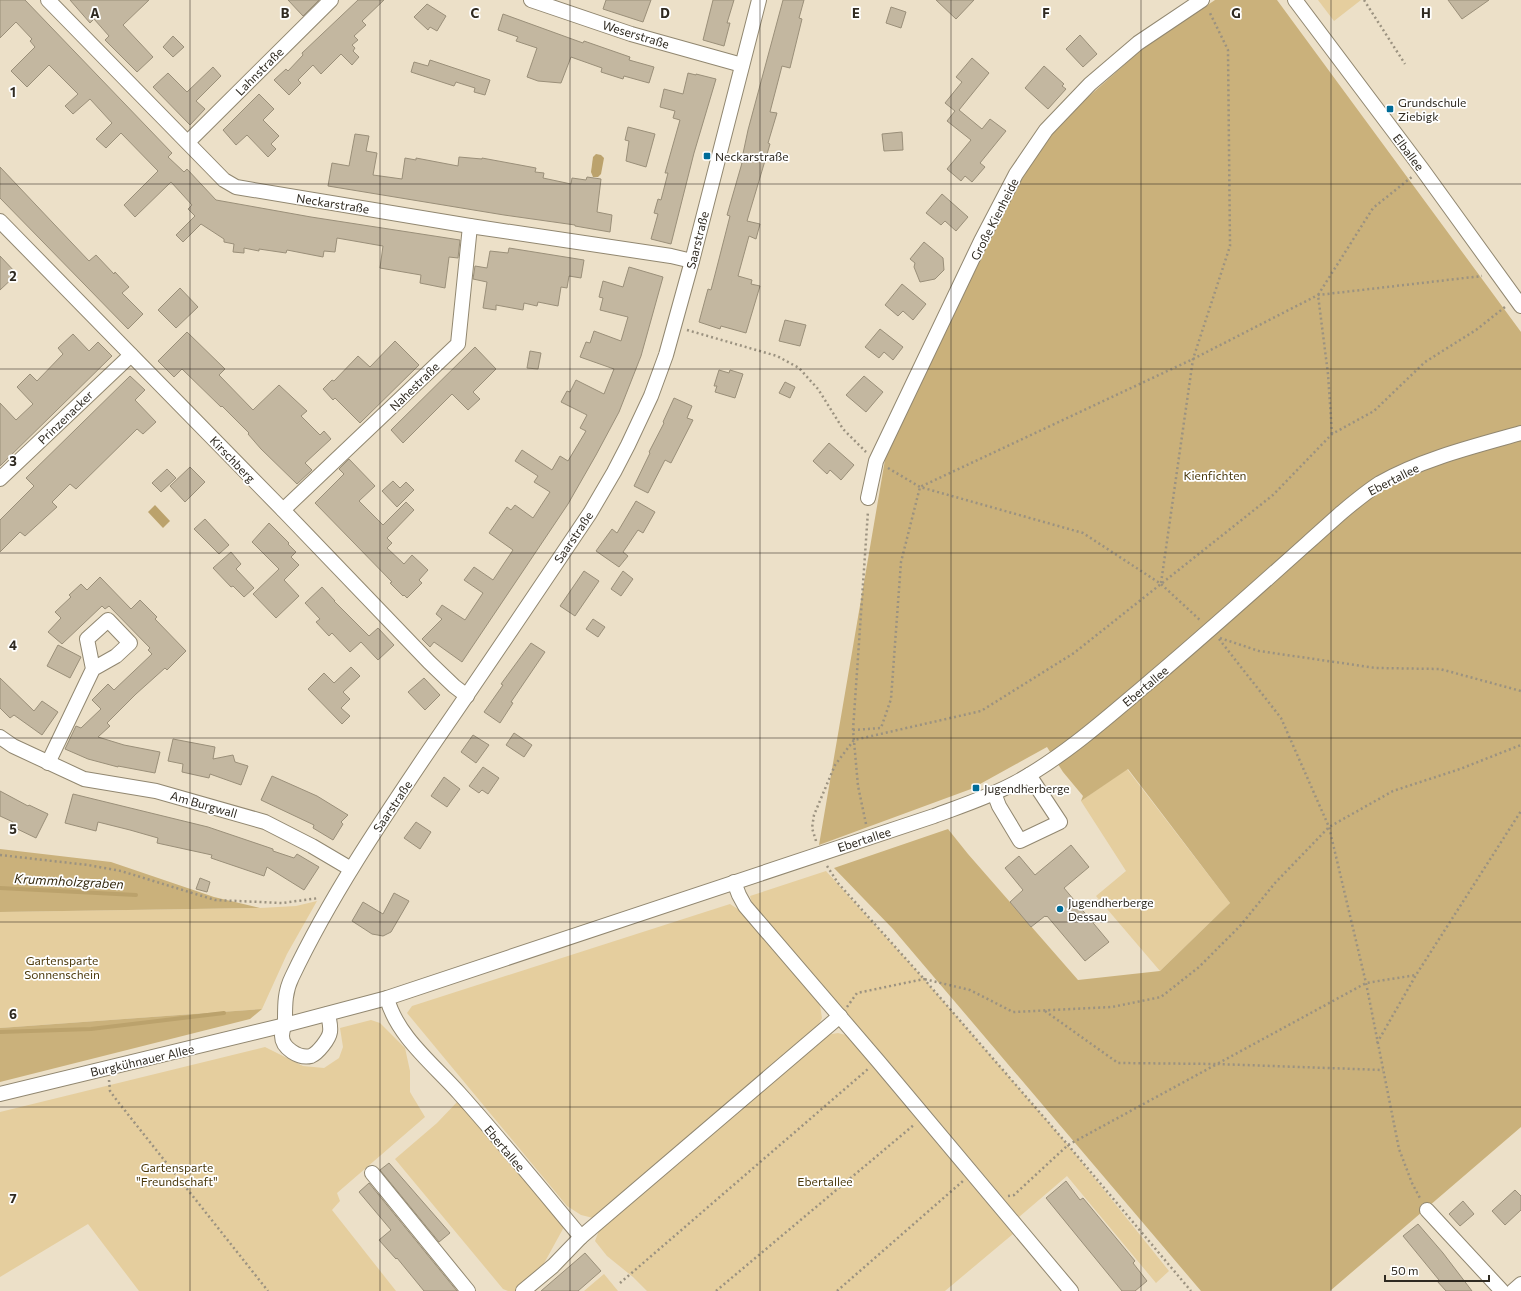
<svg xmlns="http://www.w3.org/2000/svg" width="1521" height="1291" viewBox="0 0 1521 1291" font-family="Commissioner,sans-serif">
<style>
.green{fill:#e5ce9e}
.forest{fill:#cab17b}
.water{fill:#bba26c}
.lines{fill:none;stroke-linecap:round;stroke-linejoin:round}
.stream{stroke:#bba26c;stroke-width:4}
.building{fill:#c3b7a0;stroke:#9a8f79}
.minor-casing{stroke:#918770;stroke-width:16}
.path{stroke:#9b9280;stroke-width:2.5;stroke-dasharray:2 3;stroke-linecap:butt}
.minor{stroke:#fff;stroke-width:14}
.grid{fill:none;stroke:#2f2a21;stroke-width:1;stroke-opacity:0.55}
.poi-dot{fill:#006c98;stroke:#fff;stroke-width:1.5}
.labels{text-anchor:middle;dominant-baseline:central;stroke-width:3.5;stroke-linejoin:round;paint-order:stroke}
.street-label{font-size:12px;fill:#2f2a21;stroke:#fff}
.poi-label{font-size:12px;fill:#2f2a21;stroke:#fff;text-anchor:start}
.park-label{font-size:12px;fill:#4c3a0d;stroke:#fff}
.water-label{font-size:13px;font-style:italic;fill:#32270e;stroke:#fff}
.grid-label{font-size:13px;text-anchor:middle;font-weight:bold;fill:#2f2a21;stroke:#fff;stroke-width:3.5;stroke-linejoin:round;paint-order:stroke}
</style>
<rect width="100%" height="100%" fill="#ece0c8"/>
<g class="green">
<polygon points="1318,0 1361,0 1334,21"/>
<polygon points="1127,769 1230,903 1160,971 1096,896 1126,871 1081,801"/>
<polygon points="826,871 924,979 1068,1145 1169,1271 1156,1283 1067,1176 1019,1217 884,1056 752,904 750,896"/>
<polygon points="317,901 287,954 262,1009 0,1028 0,912 260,908 296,906"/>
<polygon points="730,904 741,911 820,1005 822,1018 817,1028 593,1218 581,1215 567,1206 407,1013 412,1006"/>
<polygon points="371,1020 380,1023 405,1048 410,1071 410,1092 425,1117 337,1193 340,1201 332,1210 396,1291 139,1291 88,1224 0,1277 0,1112 265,1047 303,1066 324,1068 339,1058 343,1047 340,1028"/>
<polygon points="838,1033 850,1036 872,1066 1013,1234 945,1291 647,1291 633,1277 607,1256 595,1241 600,1228 826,1035"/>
<polygon points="458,1101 564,1227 542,1267 515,1291 508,1291 503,1289 395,1159 437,1123"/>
<polygon points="604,1274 618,1291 584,1291"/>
</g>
<g class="forest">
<polygon points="1215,0 1277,0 1521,332 1521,1127 1330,1291 1201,1291 893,929 834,868 948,829 968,854 1078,980 1160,971 1230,903 1128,769 1081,801 1083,796 1063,772 1047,747 971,789 819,845 887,448 982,248 1049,132 1142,49"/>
<polygon points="0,849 111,862 214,897 260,908 0,912"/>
<polygon points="262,1009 250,1019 0,1082 0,1028"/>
</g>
<g class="water">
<polygon points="596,154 601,155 604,158 601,174 598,177 593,177 591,172 593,157"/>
<polygon points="155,505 170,521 163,528 148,512"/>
</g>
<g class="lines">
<g class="stream">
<polyline points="0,888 136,895"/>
<polyline points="0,1032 91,1029 224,1013"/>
</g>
</g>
<g class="building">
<polygon points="0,0 25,0 172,153 168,157 184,172 187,169 216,200 311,217 460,240 458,258 449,257 445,288 420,283 421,275 380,268 383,246 377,245 337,238 335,252 324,251 323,257 287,250 286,253 259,249 259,251 244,248 244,253 233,252 234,244 224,242 224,239 201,224 183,242 176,235 195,216 188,209 192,205 171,182 135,217 124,205 158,171 121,133 106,148 96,139 112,123 90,99 73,114 65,106 78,94 49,65 27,87 11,71 35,47 30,41 32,39 16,22 0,38"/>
<polygon points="70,0 149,0 123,25 153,57 137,72 105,40 109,36 94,19 90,23"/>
<polygon points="288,0 319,0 303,16"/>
<polygon points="358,0 384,0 362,21 366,25 354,36 358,40 352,45 355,48 353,51 359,57 352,65 341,54 321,74 313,65 298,80 301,83 289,95 274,80 286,69 288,71 303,55 302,53"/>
<polygon points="606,0 651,0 643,22 603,9"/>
<polygon points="713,0 734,0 727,23 730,23 724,46 703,40"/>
<polygon points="783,0 804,0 799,18 802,19 790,68 782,66 770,112 777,113 768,143 770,144 747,221 760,224 756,239 749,236 738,276 752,280 751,284 760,286 746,333 721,326 720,329 699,322 708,289 711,290 719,259 730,216 727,215 742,163 741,163 748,130"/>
<polygon points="936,0 974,0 956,19"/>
<polygon points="1448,0 1489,0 1462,19"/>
<polygon points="427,4 446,16 437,31 430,27 428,30 414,17"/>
<polygon points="891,7 906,12 901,28 886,23"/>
<polygon points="503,14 583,43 584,41 630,57 629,60 654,67 649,83 624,76 623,79 601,72 602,68 571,57 561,83 538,81 527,77 537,48 516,41 518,37 498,30"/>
<polygon points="1080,35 1097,54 1083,67 1066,49"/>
<polygon points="173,36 184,47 173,57 163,47"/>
<polygon points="972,58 989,73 959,110 982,129 990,119 1006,131 980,163 985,167 972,182 965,176 961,181 947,169 971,140 947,121 955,111 945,103 962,82 956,77"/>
<polygon points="430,60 490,80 485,95 474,92 475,88 456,82 454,86 411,72 414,62 428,66"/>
<polygon points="1044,66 1064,84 1062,86 1066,89 1048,109 1025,88"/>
<polygon points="213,67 221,76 196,101 205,109 190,125 153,87 168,73 187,92"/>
<polygon points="688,73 696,75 696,74 716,79 694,153 671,244 651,239 658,214 654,213 658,199 661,200 668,173 665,173 680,120 673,118 675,111 660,107 664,89 683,94"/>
<polygon points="259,94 274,109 263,120 279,136 271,144 276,149 268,157 247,135 236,145 223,130"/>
<polygon points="628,127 655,134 646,167 626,161 629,141 625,140"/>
<polygon points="902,132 903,150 884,151 882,134"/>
<polygon points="355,134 369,136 366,151 377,153 373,175 402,179 405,158 416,160 416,158 458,166 459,157 482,159 482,158 536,168 535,172 544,173 543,178 571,184 572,178 586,180 587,177 601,179 597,212 612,215 610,232 575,226 575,225 504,215 328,186 332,163 349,166"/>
<polygon points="0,167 89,261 96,255 114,274 115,272 129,287 122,293 143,314 128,329 0,198"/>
<polygon points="942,194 968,217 956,231 945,221 941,225 926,213"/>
<polygon points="924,242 943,258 944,270 935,279 920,282 914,267 915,263 910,259"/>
<polygon points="509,248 584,260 581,278 569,276 567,288 561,287 558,306 538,302 537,306 524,303 523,310 496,305 496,310 483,308 487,282 473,279 475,266 487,268 490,251 508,253"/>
<polygon points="0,256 17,274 0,290"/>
<polygon points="629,267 663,277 641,356 619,412 596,455 568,504 462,662 434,642 430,647 422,639 442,619 436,614 442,605 465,620 483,593 464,580 474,567 493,580 513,550 489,533 507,507 511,510 515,505 533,518 550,492 534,482 538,476 515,461 522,450 552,470 560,456 568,461 586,431 580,428 587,415 561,402 567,391 570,392 576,380 604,394 614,369 580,357 586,342 590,343 594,331 621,341 628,317 600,310 603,298 599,297 603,281 623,287"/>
<polygon points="902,284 926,304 913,320 903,311 898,316 885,305"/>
<polygon points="180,288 198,307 176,328 158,310"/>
<polygon points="785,320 806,325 800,346 779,341"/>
<polygon points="880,329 903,347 893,360 884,352 879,358 865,347"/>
<polygon points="187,332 225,369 219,375 253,410 279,385 307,411 301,416 320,435 324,431 331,439 305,463 312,470 297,484 261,449 248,434 249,433 222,406 221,407 182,369 174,377 158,361"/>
<polygon points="73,334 89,351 98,342 112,356 0,466 0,403 16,420 33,404 17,387 30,374 37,381 63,354 58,348"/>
<polygon points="395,341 419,365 360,423 335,398 333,400 323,389 332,380 334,381 358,356 370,367"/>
<polygon points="475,347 496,369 473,392 480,399 468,410 452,394 403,443 391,430"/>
<polygon points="530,351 541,353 538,369 527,368"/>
<polygon points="719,370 729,373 730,370 743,374 735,398 715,392 717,386 714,386"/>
<polygon points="130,376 145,390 135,400 156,422 143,434 137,429 76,489 70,484 52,502 57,507 25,536 20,532 0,552 0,520 34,486 26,478"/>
<polygon points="864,376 883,392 866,412 846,395"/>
<polygon points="785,382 795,387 790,398 779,393"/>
<polygon points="674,398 692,406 687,418 693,420 671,463 665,460 648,493 634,486 650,453 649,452 664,423 663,422"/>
<polygon points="829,443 854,465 841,480 830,470 827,474 813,461"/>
<polygon points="349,459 375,486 359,501 383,525 406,502 414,510 387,538 392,543 387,548 404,564 412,555 428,570 419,580 422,583 407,598 404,595 403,596 390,583 392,582 315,503 344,474 339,469"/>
<polygon points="190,467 205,482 185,502 170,486"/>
<polygon points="167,469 176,478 161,492 152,483"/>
<polygon points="393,481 400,488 406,482 414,490 397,507 382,491"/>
<polygon points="636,501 655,512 643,533 638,530 623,552 628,556 619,567 596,551 612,529 617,533"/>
<polygon points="205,519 229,545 219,554 194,529"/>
<polygon points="269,523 289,543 288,544 296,552 291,557 299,565 284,580 299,596 276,618 253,594 279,569 252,542"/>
<polygon points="231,552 241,564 236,569 254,588 244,597 233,586 231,587 213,568"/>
<polygon points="584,571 599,581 575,616 560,606"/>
<polygon points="623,571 633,579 621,596 611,589"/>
<polygon points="100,577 131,609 140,600 157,617 155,619 186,651 167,670 165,668 136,694 107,723 110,726 98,737 124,745 160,752 155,773 118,766 118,767 88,759 65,749 76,726 81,728 101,709 92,700 108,684 114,690 152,654 148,650 150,648 109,606 105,609 102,606 62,644 48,632 61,618 55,612 71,597 69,595 81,584 87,590"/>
<polygon points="322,587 335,601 334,601 369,636 378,628 394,645 378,660 361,642 350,652 332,633 329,636 316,622 320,619 305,603"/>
<polygon points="593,619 605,627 598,637 586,629"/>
<polygon points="531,643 545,652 511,702 513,703 500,723 484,712 503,685 501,684"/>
<polygon points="58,645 81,657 70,678 47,666"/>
<polygon points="351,667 360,676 343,692 350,699 341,708 350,716 342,724 308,689 324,673 334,683"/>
<polygon points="0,678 34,711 42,701 58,712 42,735 14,715 10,718 0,708"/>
<polygon points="424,678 440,695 425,710 408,692"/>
<polygon points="514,733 532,745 524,757 506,745"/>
<polygon points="473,735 489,745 476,763 461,752"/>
<polygon points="173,739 215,747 213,759 233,755 235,762 248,766 241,785 210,774 209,778 182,772 183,764 168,761"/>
<polygon points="483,767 499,778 488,794 482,790 479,793 469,786"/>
<polygon points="272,776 317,796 348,815 341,822 343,824 333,840 313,828 314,825 261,800"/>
<polygon points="444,777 460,789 447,807 431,796"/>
<polygon points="0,791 28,806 29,805 48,814 36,838 11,826 13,822 0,816"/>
<polygon points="73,794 208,827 273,849 273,851 294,858 297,854 319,867 304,890 267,867 264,876 211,858 212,855 157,843 158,838 130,830 98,822 96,831 65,823"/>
<polygon points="416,822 431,832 420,849 404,838"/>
<polygon points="1071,845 1089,867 1064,888 1109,942 1085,961 1047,916 1046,917 1045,916 1031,927 1010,902 1023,890 1005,868 1019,856 1035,875"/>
<polygon points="200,878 210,882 207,892 196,889"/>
<polygon points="394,893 409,901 391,932 383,936 372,934 352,921 363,902 383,914"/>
<polygon points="389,1163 450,1233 439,1242 380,1170"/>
<polygon points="1066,1181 1080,1200 1083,1198 1135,1261 1133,1263 1147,1281 1135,1291 1122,1291 1046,1198"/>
<polygon points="369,1183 457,1291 424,1291 397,1258 396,1259 379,1240 391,1230 359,1192"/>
<polygon points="1515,1190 1521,1196 1521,1210 1505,1225 1492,1211"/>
<polygon points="1463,1201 1474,1214 1460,1226 1449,1214"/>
<polygon points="1418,1224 1443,1253 1472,1291 1446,1291 1437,1281 1439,1280 1403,1236"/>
<polygon points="585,1253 601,1271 578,1291 541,1291"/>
</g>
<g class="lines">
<g class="minor-casing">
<g id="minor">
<polyline points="48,0 224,180 236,187 470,226 671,256 692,261"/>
<polyline points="531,0 631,34 742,65"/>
<polyline points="1295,0 1422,169 1521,306"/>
<polyline points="188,142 331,0"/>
<polyline points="0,221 283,510 429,662 454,686 467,696"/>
<polyline points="0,479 131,355"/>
<polyline points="868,498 876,461 981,241 1016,174 1046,130 1090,84 1138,43 1202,0"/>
<polyline points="283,510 458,344 470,226"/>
<polyline points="0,737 13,746 84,779 156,791 265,822 312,846 351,869"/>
<polyline points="48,763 93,669 116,656 130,643 108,620 87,639 93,669"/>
<polyline points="994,793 999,806 1020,841 1060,822 1029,775"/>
<polyline points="734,882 739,895 745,906 878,1061 1071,1291"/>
<path d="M387 998C396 1035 434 1065 459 1093 501 1140 541 1189 581 1237L840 1016"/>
<path d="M328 1014C329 1020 331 1026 330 1032 329 1039 318 1053 311 1056 299 1059 282 1048 282 1036 282 1030 285 1025 285 1019 285 1004 285 991 292 977 330 897 380 823 430 749 484 671 537 592 590 513L614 472 628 445 651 396 666 355 692 261 759 0"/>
<path d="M0 1094 285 1025 387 998 934 816C961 806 989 797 1015 783 1061 758 1101 723 1141 689 1209 632 1275 572 1341 513 1353 503 1366 492 1380 483 1422 459 1475 446 1521 433"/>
<polyline points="372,1173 468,1291"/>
<polyline points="1427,1210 1502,1291"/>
<polyline points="523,1291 553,1266 581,1237"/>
<polyline points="1513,1291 1521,1284"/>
</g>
</g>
<g class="path">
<polyline points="1364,0 1405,64"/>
<polyline points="687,330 777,356 799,368 818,389 843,429 866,452"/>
<polyline points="1332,434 1328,374 1318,295 1373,208 1413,176"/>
<polyline points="888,468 920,487 1083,533 1161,584 1201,621"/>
<polyline points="1161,583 1193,359 1230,246 1228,50 1209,11"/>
<polyline points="1220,638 1259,651 1376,668 1440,669 1521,691"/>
<polyline points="1219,639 1281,718 1329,827 1366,983 1399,1149 1412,1183 1421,1200"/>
<polyline points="853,730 881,728 891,699 901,562 920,487 1193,359 1318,295 1482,276"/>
<polyline points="866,824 858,786 853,730 868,511"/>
<polyline points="816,841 812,828 814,815 835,765 854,740 981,711 1074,653 1273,495 1332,434 1374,411 1425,362 1476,330 1505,307"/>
<polyline points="0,855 88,865 121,871 215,900 282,903 319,898"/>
<polyline points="827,866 838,883 924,979 970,990 1013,1012 1112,1007 1161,997 1199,967 1240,926 1275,883 1329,827 1393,791 1460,769 1521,745"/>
<polyline points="847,1007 857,993 924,979 1068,1145 1191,1291"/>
<polyline points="1045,1011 1118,1063 1217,1064 1366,983 1416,975"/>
<polyline points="1377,1043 1416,975 1521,811"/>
<polyline points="109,1080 110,1091 115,1098 268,1291"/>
<polyline points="1008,1196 1014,1195 1068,1145 1217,1064 1383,1070"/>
<polyline points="620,1283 868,1069"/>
<polyline points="716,1291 915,1124"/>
<polyline points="837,1291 963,1181"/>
</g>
<use href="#minor" class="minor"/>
</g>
<path class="grid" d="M190 0V1291M380 0V1291M570 0V1291M760 0V1291M951 0V1291M1141 0V1291M1331 0V1291M0 184H1521M0 369H1521M0 553H1521M0 738H1521M0 922H1521M0 1107H1521"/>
<g class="poi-dot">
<rect x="1386" y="105" width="8" height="8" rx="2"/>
<rect x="703" y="152" width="8" height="8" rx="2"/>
<rect x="972" y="784" width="8" height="8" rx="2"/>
<circle cx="1060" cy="909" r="4"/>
</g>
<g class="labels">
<g class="street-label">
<text transform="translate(636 34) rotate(17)">Weserstraße</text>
<text transform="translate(259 71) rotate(-45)">Lahnstraße</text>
<text transform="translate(1409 152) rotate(53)">Elballee</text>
<text transform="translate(333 203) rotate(9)">Neckarstraße</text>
<text transform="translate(994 219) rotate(-63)">Große Kienheide</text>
<text transform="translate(697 240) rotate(-76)">Saarstraße</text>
<text transform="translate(414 386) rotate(-44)">Nahestraße</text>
<text transform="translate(65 417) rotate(-44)">Prinzenacker</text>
<text transform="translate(233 459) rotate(46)">Kirschberg</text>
<text transform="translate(1393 479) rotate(-27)">Ebertallee</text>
<text transform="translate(573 537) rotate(-56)">Saarstraße</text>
<text transform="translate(1145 686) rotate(-40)">Ebertallee</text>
<text transform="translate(204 804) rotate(16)">Am Burgwall</text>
<text transform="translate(392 806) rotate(-56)">Saarstraße</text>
<text transform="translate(864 839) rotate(-18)">Ebertallee</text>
<text transform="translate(142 1060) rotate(-13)">Burgkühnauer Allee</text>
<text transform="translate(505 1148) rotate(50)">Ebertallee</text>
</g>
<g class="poi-label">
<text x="1398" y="102">Grundschule<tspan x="1398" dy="14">Ziebigk</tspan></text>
<text x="715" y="156">Neckarstraße</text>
<text x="984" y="788">Jugendherberge</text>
<text x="1068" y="902">Jugendherberge<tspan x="1068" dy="14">Dessau</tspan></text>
</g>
<g class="park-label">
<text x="1215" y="475">Kienfichten</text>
<text x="62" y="960">Gartensparte<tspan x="62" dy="14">Sonnenschein</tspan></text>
<text x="177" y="1167">Gartensparte<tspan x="177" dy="14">"Freundschaft"</tspan></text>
<text x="825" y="1181">Ebertallee</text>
</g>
<g class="water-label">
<text transform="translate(69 881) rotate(3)">Krummholzgraben</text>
</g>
</g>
<g class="grid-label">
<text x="95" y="18">A</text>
<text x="285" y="18">B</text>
<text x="475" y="18">C</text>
<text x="665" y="18">D</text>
<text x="856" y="18">E</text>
<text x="1046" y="18">F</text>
<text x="1236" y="18">G</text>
<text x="1426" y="18">H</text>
<text x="13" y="97">1</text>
<text x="13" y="281">2</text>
<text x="13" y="466">3</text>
<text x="13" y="650">4</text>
<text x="13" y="834">5</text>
<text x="13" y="1019">6</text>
<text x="13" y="1203">7</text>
</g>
<path d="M1385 1275v6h104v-6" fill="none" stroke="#2f2a21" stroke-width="2"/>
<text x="1391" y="1275" font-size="12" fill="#2f2a21" stroke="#ffffff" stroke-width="3" paint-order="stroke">50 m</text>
</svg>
